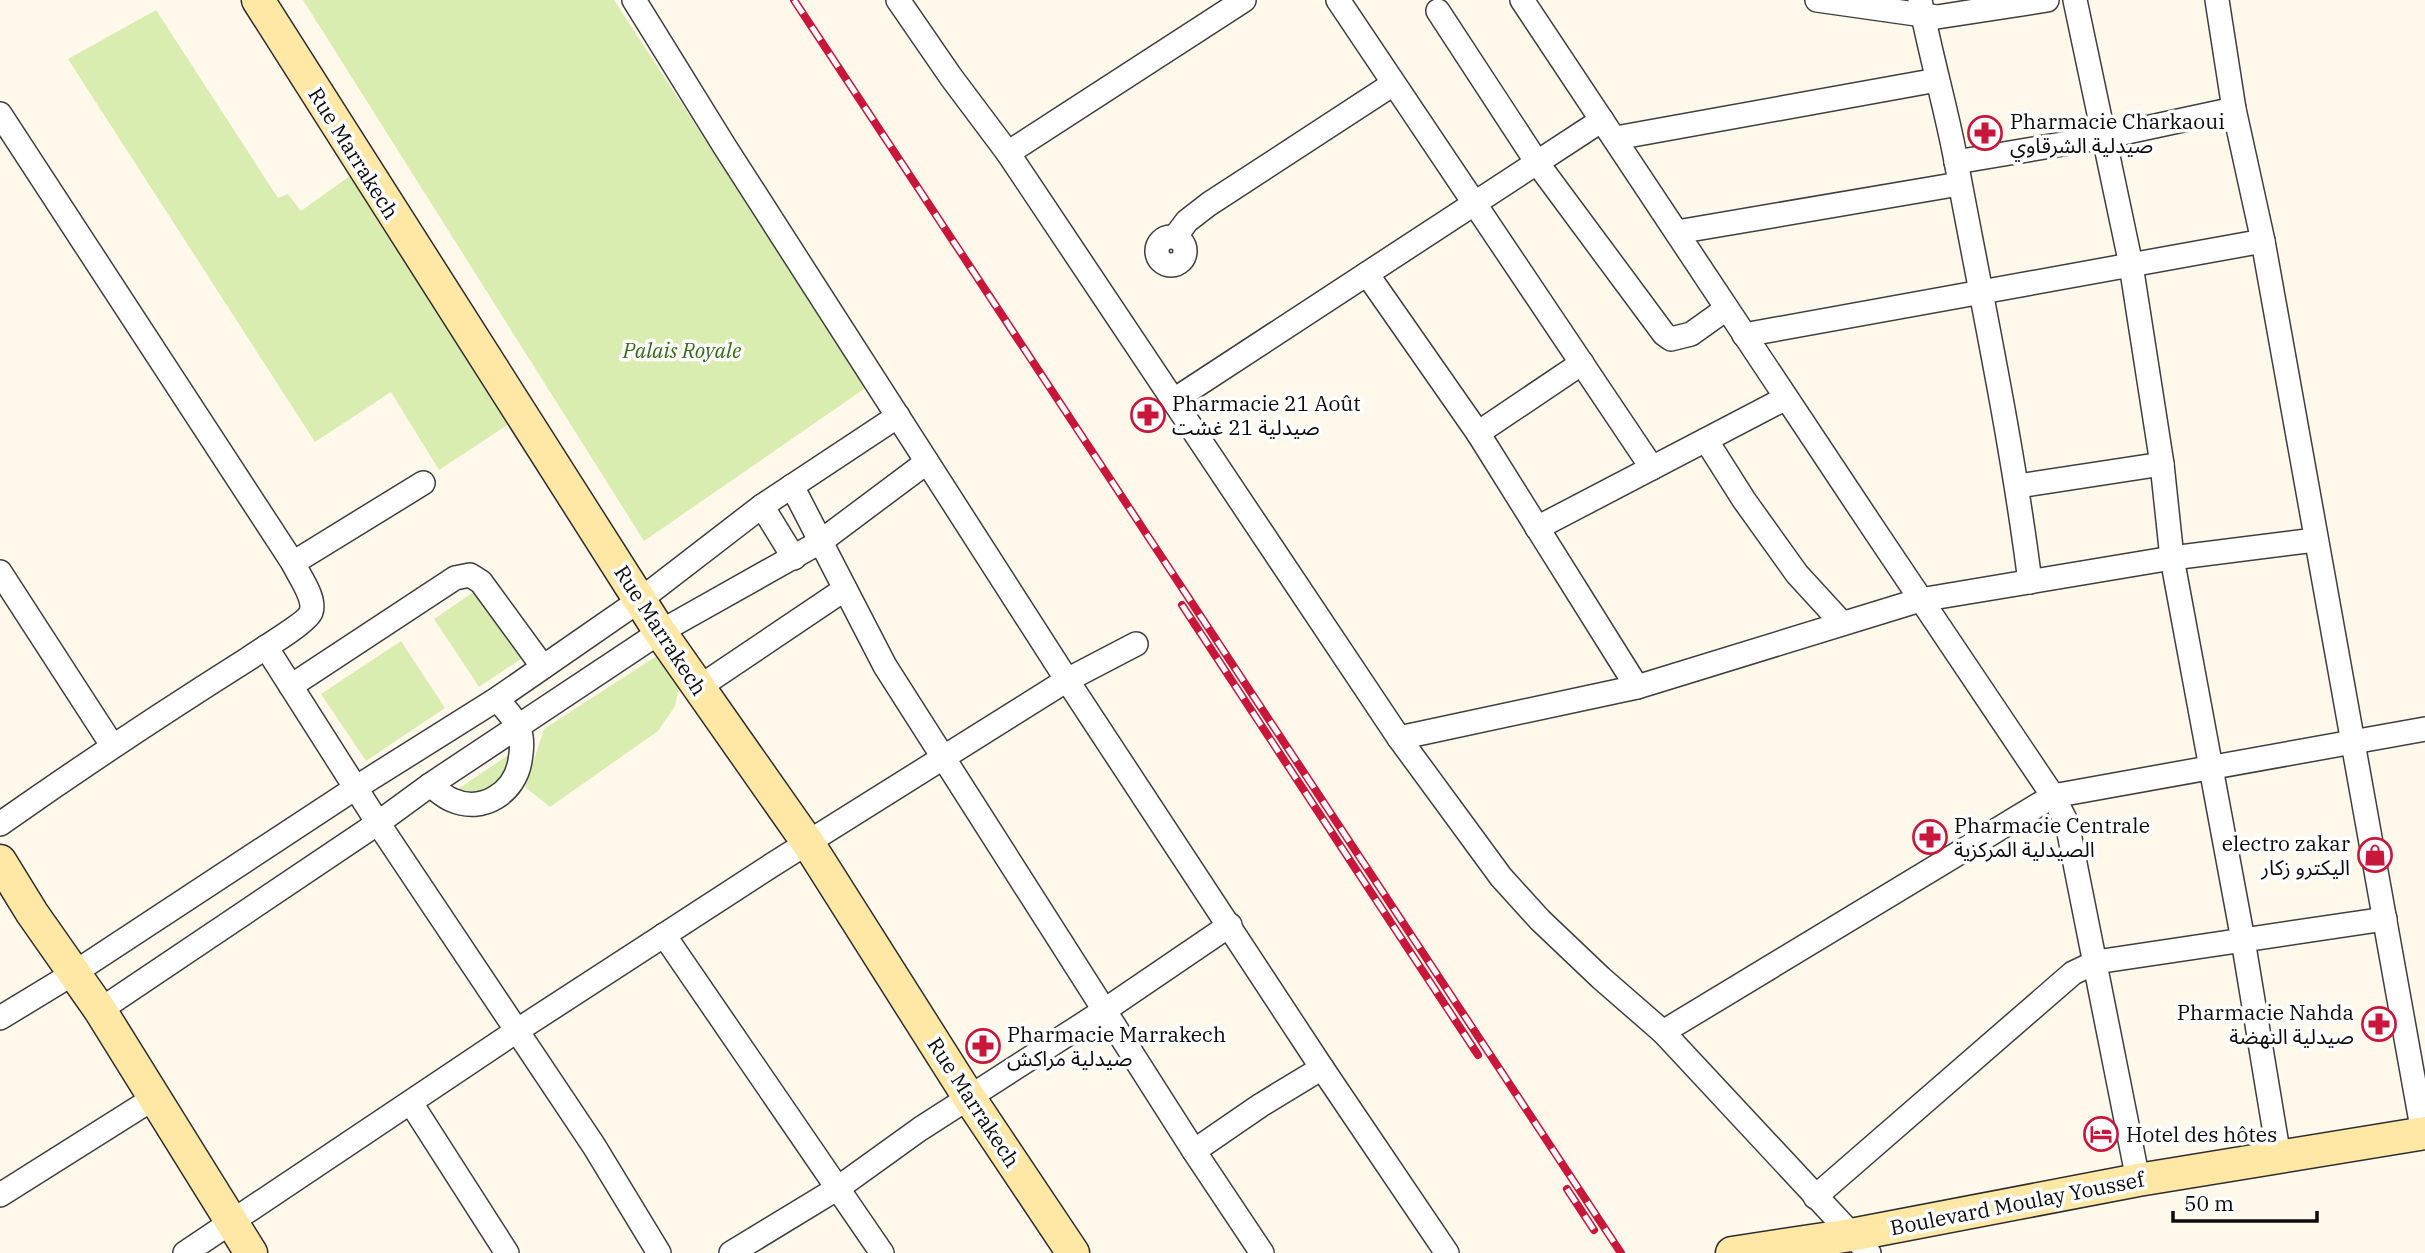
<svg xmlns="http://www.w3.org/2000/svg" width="2425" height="1253" viewBox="0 0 2425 1253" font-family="'IBM Plex Serif','Noto Sans Arabic',serif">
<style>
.green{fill:#d9edb0}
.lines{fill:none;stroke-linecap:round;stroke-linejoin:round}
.street-casing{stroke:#3f3f3f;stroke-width:26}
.secondary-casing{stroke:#2e2e2e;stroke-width:35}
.street{stroke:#fff;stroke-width:23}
.secondary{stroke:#ffe7a6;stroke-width:32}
.rail-casing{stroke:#c9173b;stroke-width:8}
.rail{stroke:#fff;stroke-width:5;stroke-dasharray:16;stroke-linecap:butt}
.labels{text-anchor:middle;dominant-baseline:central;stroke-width:7;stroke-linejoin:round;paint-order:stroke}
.poi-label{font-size:21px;fill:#0c0c0c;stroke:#fff;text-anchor:start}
.street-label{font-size:21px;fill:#0c0c0c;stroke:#fff}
.park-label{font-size:21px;font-style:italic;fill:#346916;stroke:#fff}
</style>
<rect width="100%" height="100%" fill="#fff8eb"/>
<g class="green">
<polygon points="303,0 614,0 867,387 644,541"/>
<polygon points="156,10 278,198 288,194 301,211 351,175 512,422 439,470 391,392 315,442 68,59"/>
<polygon points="478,589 524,657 479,687 434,619"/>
<polygon points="401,641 445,708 366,761 321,694"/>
<polygon points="667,655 680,682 675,706 658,731 550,807 525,787 544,729 655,657"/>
<polygon points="510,754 512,767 491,792 467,794 458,789"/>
</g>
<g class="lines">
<g class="street-casing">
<g id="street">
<polyline points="634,0 725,147 1067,680 1322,1068 1447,1253"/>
<polyline points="898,0 951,77 1008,153 1399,738 1501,877 1540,920 1601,978 1663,1032 1869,1253"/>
<polyline points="1338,0 1652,468"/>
<path d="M1522 0C1699 265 1874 532 2053 796L2425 729"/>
<polyline points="1817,0 1937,17 2047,0"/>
<path d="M1920 0C1930 54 1946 107 1956 161 1982 301 2012 440 2030 582"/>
<polyline points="2075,0 2131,265 2162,464 2172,558 2243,940 2279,1157"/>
<polyline points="2217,0 2234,109 2263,241 2423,1133"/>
<polyline points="1438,11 1538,164 1664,334 1671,339 1691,334 1726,309"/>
<path d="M0 114 293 563C299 576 316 598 311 612 308 622 259 651 248 659 164 712 81 767 0 824"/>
<polyline points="1616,138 1937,80"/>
<polyline points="1008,153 1244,0"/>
<polyline points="1956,162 2104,137 2234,109"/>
<polyline points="1677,232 1959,184"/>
<circle cx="1171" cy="251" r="14"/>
<polyline points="1175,237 1187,221 1209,204 1393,84"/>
<polyline points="1367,274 1478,433 1637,687"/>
<polyline points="1744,335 2263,241"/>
<polyline points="1174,400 1602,120"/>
<polyline points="1478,433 1582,363"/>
<polyline points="1706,440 1744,500 1797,574 1841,622"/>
<polyline points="792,486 885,666 1194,1151 1262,1253"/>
<polyline points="2018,486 2162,464"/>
<polyline points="762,506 794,558"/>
<polyline points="1537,528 1786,398"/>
<polyline points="293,563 423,483"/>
<polyline points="0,572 112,745"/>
<polyline points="266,647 378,823 594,1146 659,1253"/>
<polyline points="291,686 455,578 470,575 481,582 543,667"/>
<polyline points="698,688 845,589"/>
<polyline points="1399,738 1637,687 1920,600 2172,558 2315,540"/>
<path d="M430 785C437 790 444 797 452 800 483 814 515 792 520 761 522 750 523 739 519 729 515 718 504 708 497 699"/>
<polyline points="664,935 882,1253"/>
<polyline points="100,1010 378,823 430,785 660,632 820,542 927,462"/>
<polyline points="0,1018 74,973 357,787 497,699 640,600 762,506 898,416"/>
<polyline points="1663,1032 2053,796 2067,823 2138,1180"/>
<polyline points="411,1103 507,1253"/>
<polyline points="1194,1151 1261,1105 1322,1068"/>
<polyline points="0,1195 154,1098"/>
<polyline points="1815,1197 2073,973 2096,962 2385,919"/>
<polyline points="185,1253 518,1030 772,865 1067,680 1136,644"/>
<polyline points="731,1253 838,1188 920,1129 1105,1010 1230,925"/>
</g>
</g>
<g class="secondary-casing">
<g id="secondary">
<polyline points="258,0 660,632 808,843 970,1099 1073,1253"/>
<polyline points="0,861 32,913 100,1010 251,1253"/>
<polyline points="1732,1253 1851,1235 2138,1180 2425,1133"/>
</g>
</g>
<use href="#street" class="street"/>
<use href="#secondary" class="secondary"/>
<g class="rail-casing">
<g id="rail">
<polyline points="794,0 1621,1253"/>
<polyline points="1182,605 1478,1055"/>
<polyline points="1567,1189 1594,1230"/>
</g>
</g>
<use href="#rail" class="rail"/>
</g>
<defs>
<g id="pharmacy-ring" transform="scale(1.75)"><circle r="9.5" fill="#fff" stroke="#c9173b" stroke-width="1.5"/><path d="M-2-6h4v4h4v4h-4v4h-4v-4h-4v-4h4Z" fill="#c9173b"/></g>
<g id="shop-ring" transform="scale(1.75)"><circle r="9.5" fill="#fff" stroke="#c9173b" stroke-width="1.5"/><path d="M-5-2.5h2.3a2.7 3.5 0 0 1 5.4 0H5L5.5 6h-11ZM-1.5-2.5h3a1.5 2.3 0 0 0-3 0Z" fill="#c9173b"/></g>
<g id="hotel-ring" transform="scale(1.75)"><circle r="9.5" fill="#fff" stroke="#c9173b" stroke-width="1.5"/><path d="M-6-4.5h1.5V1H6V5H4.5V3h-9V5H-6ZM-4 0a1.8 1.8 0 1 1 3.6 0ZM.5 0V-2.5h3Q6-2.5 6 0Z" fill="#c9173b"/></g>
</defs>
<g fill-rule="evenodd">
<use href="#pharmacy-ring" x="1985" y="133"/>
<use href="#pharmacy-ring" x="1148" y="415"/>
<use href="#pharmacy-ring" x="1930" y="837"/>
<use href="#shop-ring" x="2375" y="855"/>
<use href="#pharmacy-ring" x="2379" y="1024"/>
<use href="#pharmacy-ring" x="983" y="1046"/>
<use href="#hotel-ring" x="2101" y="1134"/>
</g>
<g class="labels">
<g class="poi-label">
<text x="2010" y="121">Pharmacie Charkaoui<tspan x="2010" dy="24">صيدلية الشرقاوي</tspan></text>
<text x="1172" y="403">Pharmacie 21 Août<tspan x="1172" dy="24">صيدلية 21 غشت</tspan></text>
<text x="1954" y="825">Pharmacie Centrale<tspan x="1954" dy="24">الصيدلية المركزية</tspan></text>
<text x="2350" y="843" text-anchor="end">electro zakar<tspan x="2350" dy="24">اليكترو زكار</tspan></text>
<text x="2354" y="1012" text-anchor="end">Pharmacie Nahda<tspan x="2354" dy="24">صيدلية النهضة</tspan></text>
<text x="1007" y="1034">Pharmacie Marrakech<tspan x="1007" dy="24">صيدلية مراكش</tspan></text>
<text x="2126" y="1134">Hotel des hôtes</text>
</g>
<g class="street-label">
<text transform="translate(354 153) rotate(58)">Rue Marrakech</text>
<text transform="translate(661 630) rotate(57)">Rue Marrakech</text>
<text transform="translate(974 1102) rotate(57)">Rue Marrakech</text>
<text transform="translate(2017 1203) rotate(-11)">Boulevard Moulay Youssef</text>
</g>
<g class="park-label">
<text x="682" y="350">Palais Royale</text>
</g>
</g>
<path d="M2173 1211v10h144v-10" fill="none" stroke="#0c0c0c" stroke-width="3.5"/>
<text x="2184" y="1211" font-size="21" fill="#0c0c0c" stroke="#ffffff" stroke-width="5" paint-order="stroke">50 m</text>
</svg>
